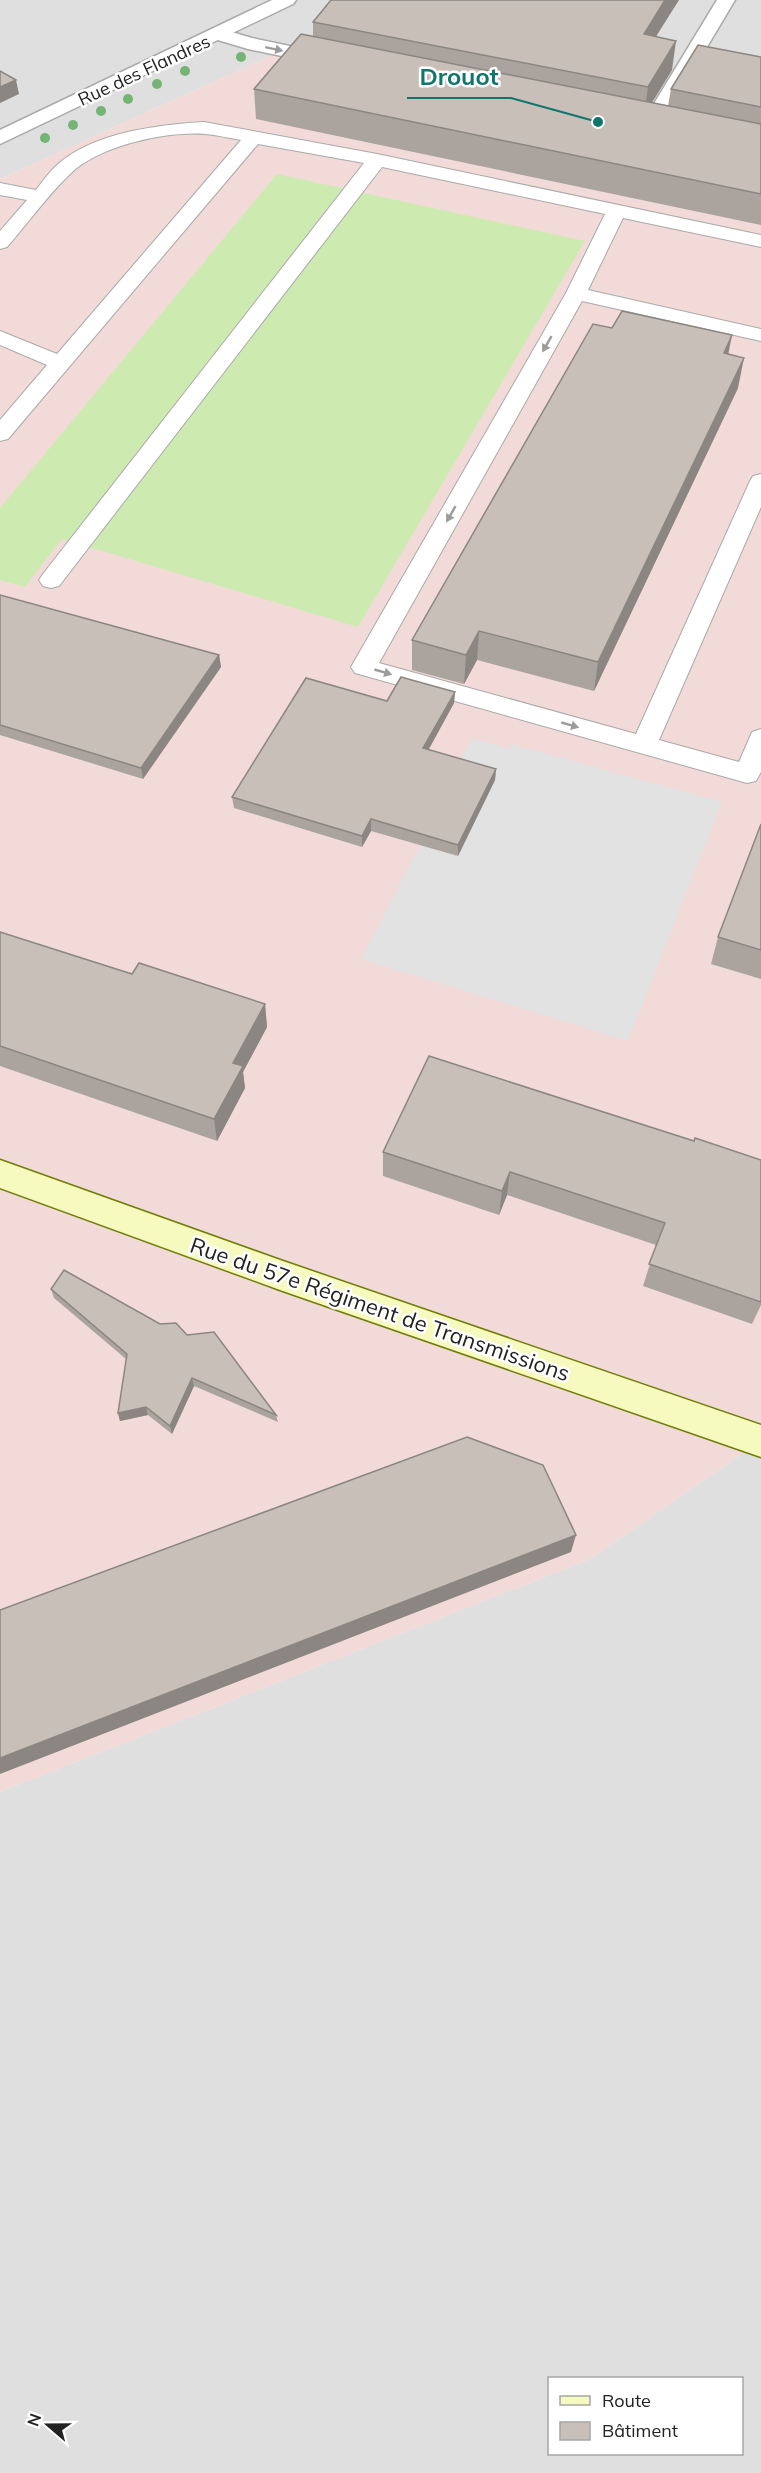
<svg xmlns="http://www.w3.org/2000/svg" width="761" height="2473" viewBox="0 0 761 2473" font-family="Mulish,sans-serif">
<style>
.residential{fill:#e0dfdf;fill-rule:evenodd}
.commercial{fill:#f2dad9}
.grass{fill:#cdebb0}
.parking{fill:#e2e2e2}
.lines{fill:none;stroke-linecap:round;stroke-linejoin:round}
.service-casing{stroke:#a9a9a9;stroke-width:2}
.minor-casing{stroke:#a9a9a9;stroke-width:3}
.tertiary-casing{stroke:#a9a9a9;stroke-width:3}
.secondary-casing{stroke:#707d05;stroke-width:3}
.service{fill:#fff;fill-rule:evenodd}
.minor{fill:#fff;fill-rule:evenodd}
.tertiary{fill:#fff;fill-rule:evenodd}
.secondary{fill:#f7fabf;fill-rule:evenodd}
.tree{fill:#74b475}
.wall{fill:#aba49e}
.shaded-wall{fill:#8b8681}
.building{fill:#c7bfb8;stroke:#8b8681;stroke-width:1.5}
.oneway{fill:#9c9c9c}
.labels{text-anchor:middle;dominant-baseline:central;stroke-width:5;stroke-linejoin:round;paint-order:stroke}
.far-street-label{font-size:18px;fill:#222;stroke:#fff}
.street-label{font-size:22px;fill:#222;stroke:#fff}
.leader{fill:none;stroke:#0f766e;stroke-width:2}
.callout-dot{fill:#0f766e;stroke:#fff;stroke-width:2}
.callout-label{font-size:24px;text-anchor:middle;font-weight:bold;fill:#0f766e;stroke:#fff;stroke-width:5;stroke-linejoin:round;paint-order:stroke}
</style>
<rect width="100%" height="100%" fill="#f2efe9"/>
<g class="residential">
<polygon points="0,0 761,0 761,151 281,51 0,179"/>
<path d="M761 1441V2473H0V1792L590 1559ZM550 2378H742V2454H550Z"/>
</g>
<polygon class="commercial" points="281,51 761,151 761,1441 590,1559 0,1792 0,179"/>
<polygon class="grass" points="277,174 585,241 358,627 62,539 25,587 0,580 0,508"/>
<polygon class="parking" points="472,738 509,749 511,744 722,802 628,1041 361,959 420,845 457,856 456,769"/>
<g class="lines">
<g class="service-casing">
<path id="service" d="M204 122 377 154 761 235V247L623 218 588 290 761 329V341L582 301 379 663 636 734 750 481 753 476 761 474V507L659 740 739 762 752 732 761 729V772L756 781 747 783 355 673 351 667 566 293 605 214 382 167 59 586 51 588 43 586 39 580 43 574 364 163 258 144 8 439 0 441V420L47 365 0 345V331L57 354 241 140C229 138 217 135 205 134 165 131 99 146 70 174 47 196 28 223 7 247L0 249V231L27 200 0 195V183L36 190C43 181 49 172 57 165 94 132 157 125 204 122Z"/>
</g>
<g class="minor-casing">
<g id="minor">
<polygon points="717,0 735,0 658,129 644,129 641,125"/>
<polygon points="218,28 252,38 337,56 339,60 337,64 330,66 248,49 211,38 209,34 211,30"/>
</g>
</g>
<g class="tertiary-casing">
<polygon id="tertiary" points="272,0 296,0 293,4 0,144 0,130"/>
</g>
<g class="secondary-casing">
<polygon id="secondary" points="0,1160 280,1260 761,1425 761,1457 280,1290 0,1188"/>
</g>
<use href="#service" class="service"/>
<use href="#minor" class="minor"/>
<use href="#tertiary" class="tertiary"/>
<use href="#secondary" class="secondary"/>
</g>
<g class="tree">
<circle cx="241" cy="57" r="5"/>
<circle cx="185" cy="71" r="5"/>
<circle cx="157" cy="84" r="5"/>
<circle cx="128" cy="99" r="5"/>
<circle cx="101" cy="111" r="5"/>
<circle cx="73" cy="125" r="5"/>
<circle cx="45" cy="138" r="5"/>
</g>
<g class="wall">
<polygon points="313,22 672,70 652,103 668,106 671,89 761,57 761,225 256,119 254,89 313,36"/>
<polygon points="728,354 738,388 594,691 477,660 464,684 412,670 412,640"/>
<polygon points="0,595 219,655 221,667 143,779 0,735"/>
<polygon points="455,692 454,703 428,750 496,769 495,780 458,856 371,831 362,847 234,808 232,797 387,701"/>
<polygon points="761,824 761,979 711,964 718,937"/>
<polygon points="0,932 132,974 265,1004 267,1027 243,1072 245,1088 217,1141 0,1066"/>
<polygon points="694,1141 761,1160 761,1305 752,1324 643,1286 656,1245 507,1195 499,1215 383,1176 383,1152"/>
<polygon points="51,1289 160,1324 187,1335 276,1415 278,1422 194,1386 172,1434 148,1415 120,1421 118,1413 126,1359 54,1298"/>
</g>
<g class="shaded-wall">
<polygon points="665,0 679,0 640,62 644,34"/>
<polygon points="676,41 672,70 644,115 648,87"/>
<polygon points="16,80 19,94 0,103 0,87"/>
<polygon points="732,335 726,366 724,353"/>
<polygon points="744,358 738,388 594,691 598,662"/>
<polygon points="479,631 477,660 464,684 466,655"/>
<polygon points="219,655 221,667 143,779 141,768"/>
<polygon points="455,692 454,703 423,760 423,748"/>
<polygon points="496,769 495,780 458,856 458,845"/>
<polygon points="371,819 371,831 362,847 362,836"/>
<polygon points="265,1004 267,1027 243,1072 245,1088 217,1141 214,1119 233,1063"/>
<polygon points="510,1172 507,1195 499,1215 502,1191"/>
<polygon points="192,1378 194,1386 172,1434 170,1426"/>
<polygon points="146,1407 148,1415 120,1421 118,1413"/>
<polygon points="576,1535 571,1552 0,1774 0,1758"/>
</g>
<g class="building">
<polygon points="331,0 665,0 644,34 676,41 648,87 313,22"/>
<polygon points="301,34 761,124 761,194 254,89"/>
<polygon points="698,45 761,57 761,107 671,89"/>
<polygon points="0,71 16,80 0,87"/>
<polygon points="622,311 732,335 724,353 744,358 598,662 479,631 466,655 412,640 593,324 612,328"/>
<polygon points="0,595 219,655 141,768 0,725"/>
<polygon points="401,677 455,692 423,748 496,769 458,845 371,819 362,836 232,797 306,678 387,701"/>
<polygon points="761,824 761,950 718,937"/>
<polygon points="0,932 132,974 139,963 265,1004 233,1063 243,1066 214,1119 0,1046"/>
<polygon points="429,1056 694,1141 695,1138 761,1160 761,1302 649,1264 665,1223 510,1172 502,1191 383,1152"/>
<polygon points="64,1270 160,1324 176,1323 187,1335 214,1332 276,1415 192,1378 170,1426 146,1407 118,1413 127,1354 51,1289"/>
<polygon points="467,1437 543,1465 576,1535 0,1758 0,1610"/>
</g>
<defs><path id="oneway-solid" d="M-6-.8H1V-3.2L6.5 0L1 3.2V.8H-6Z" transform="scale(1.5)"/></defs>
<g class="oneway">
<use href="#oneway-solid" transform="translate(274 49) rotate(12)"/>
<use href="#oneway-solid" transform="translate(547 344) rotate(120)"/>
<use href="#oneway-solid" transform="translate(451 514) rotate(120)"/>
<use href="#oneway-solid" transform="translate(383 672) rotate(16)"/>
<use href="#oneway-solid" transform="translate(570 725) rotate(16)"/>
</g>
<g class="labels">
<g class="far-street-label">
<text transform="translate(144 70) rotate(-25)">Rue des Flandres</text>
</g>
<g class="street-label">
<text transform="translate(380 1309) rotate(19)">Rue du 57e Régiment de Transmissions</text>
</g>
</g>
<path class="leader" d="M598 122L511 98H407"/>
<circle class="callout-dot" cx="598" cy="122" r="6"/>
<g class="callout-label">
<text x="459" y="85">Drouot</text>
</g>
<rect x="548" y="2377" width="195" height="78" fill="#ffffff" stroke="#a7a7a7" stroke-width="1.5"/>
<rect x="560" y="2396" width="30" height="9" fill="#f7fabf" stroke="#a7a7a7" stroke-width="1.5"/>
<text x="602" y="2407" font-size="18" fill="#222222">Route</text>
<rect x="560" y="2422" width="30" height="18" fill="#c7bfb8" stroke="#a7a7a7" stroke-width="1.5"/>
<text x="602" y="2437" font-size="18" fill="#222222">Bâtiment</text>
<g transform="translate(48 2425) rotate(290)" stroke="#ffffff" stroke-width="4.5" paint-order="stroke">
<path d="M0-4.5L10 22L0 15L-10 22Z" fill="#222222"/>
<text y="-9" font-size="16" font-weight="bold" text-anchor="middle" fill="#222222">N</text>
</g>
</svg>
